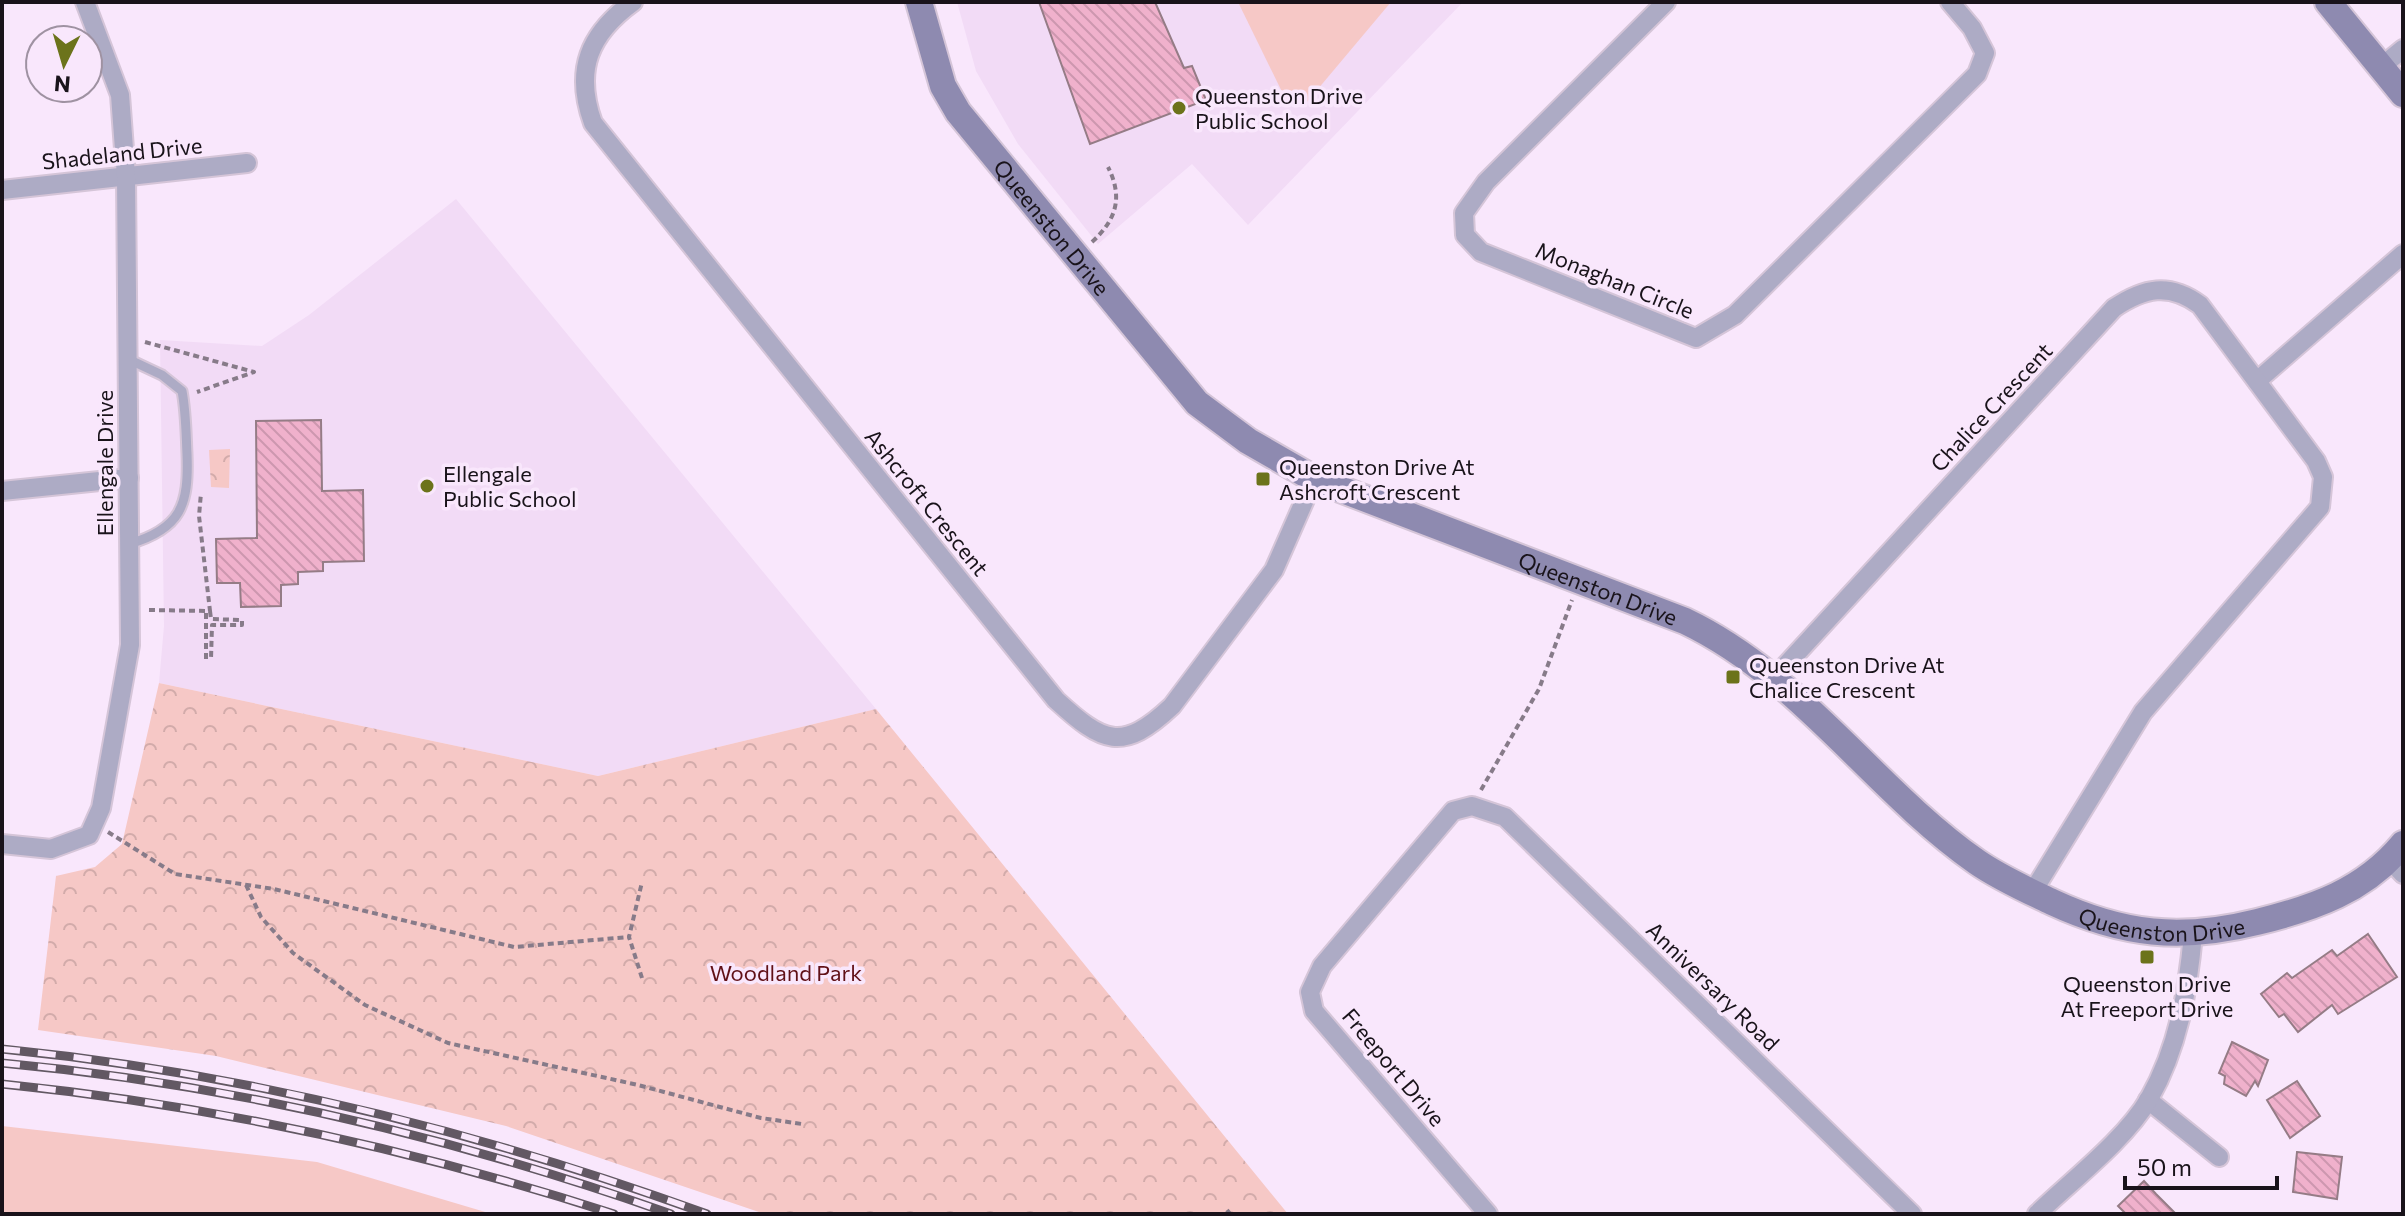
<svg xmlns="http://www.w3.org/2000/svg" width="2405" height="1216" viewBox="0 0 2405 1216" font-family="Commissioner,sans-serif">
<style>
.built{fill:#f2dbf6}
.grass{fill:#f6c8c6}
.forest{fill:url(#forest-crowns)}
.building{fill:url(#building-back-hatch);stroke:#957c86;stroke-width:2}
.lines{fill:none;stroke-linecap:round;stroke-linejoin:round}
.lane-casing{stroke:#d5c5d8;stroke-width:13}
.street-casing{stroke:#d5c5d8;stroke-width:22}
.secondary-casing{stroke:#d5c5d8;stroke-width:30}
.path{stroke:#877b89;stroke-width:4;stroke-dasharray:6 4;stroke-linecap:butt}
.lane{stroke:#adabc5;stroke-width:9}
.street{stroke:#adabc5;stroke-width:18}
.secondary{stroke:#8e8ab0;stroke-width:26}
.rail-casing{stroke:#625863;stroke-width:9}
.rail{stroke:#f9e7fc;stroke-width:6;stroke-dasharray:18;stroke-linecap:butt}
.poi-dot{fill:#6c731b;stroke:#f9e7fc;stroke-width:3}
.labels{text-anchor:middle;dominant-baseline:central;stroke-width:7;stroke-linejoin:round;paint-order:stroke}
.poi-label{font-size:22px;fill:#19131a;stroke:#f9e7fc;text-anchor:start}
.street-label{font-size:22px;fill:#19131a;stroke:#f9e7fc}
.park-label{font-size:22px;fill:#601017;stroke:#f9e7fc}
</style>
<defs>
<pattern id="forest-crowns" width="20" height="18" patternUnits="userSpaceOnUse" patternTransform="scale(2)"><rect width="20" height="18" fill="#f6c8c6"/><path d="M2 6a3 3 0 1 1 6 0M12 15a3 3 0 1 1 6 0" fill="none" stroke="#d2abaa"/></pattern>
<pattern id="building-back-hatch" width="6" height="6" patternUnits="userSpaceOnUse" patternTransform="scale(2)"><rect width="6" height="6" fill="#f0b1cc"/><path d="M-1 5l2 2M0 0l6 6M5-1l2 2" fill="none" stroke="#cd97af"/></pattern>
</defs>
<rect width="100%" height="100%" fill="#f9e7fc"/>
<g class="built">
<polygon points="957,2 1463,2 1248,225 1192,164 1098,244 1018,144 976,71"/>
<polygon points="456,199 876,709 598,776 159,683 164,626 160,340 262,346 309,315"/>
</g>
<g class="grass">
<polygon points="1238,2 1391,2 1307,102 1286,100"/>
<polygon points="2,1126 317,1162 492,1214 2,1214"/>
</g>
<g class="forest">
<polygon points="230,449 229,488 211,487 209,450"/>
<polygon points="159,683 598,776 876,709 1288,1214 765,1214 506,1126 216,1056 38,1030 56,876 95,867 122,844"/>
</g>
<g class="building">
<polygon points="1039,2 1155,2 1184,68 1192,66 1206,100 1090,144"/>
<polygon points="321,420 322,491 363,490 364,561 323,562 323,571 298,572 298,584 281,585 281,606 241,607 240,583 217,583 216,539 257,538 256,421"/>
<polygon points="2368,934 2397,977 2338,1014 2332,1005 2298,1032 2284,1014 2279,1017 2261,994 2287,973 2292,978 2332,950 2337,956"/>
<polygon points="2232,1042 2268,1060 2258,1086 2255,1081 2246,1096 2224,1084 2225,1076 2219,1073"/>
<polygon points="2297,1081 2320,1116 2290,1138 2267,1100"/>
<polygon points="2297,1152 2342,1157 2337,1199 2293,1192"/>
<polygon points="2144,1181 2156,1194 2176,1214 2126,1214 2118,1206"/>
</g>
<g class="lines">
<g class="lane-casing">
<path id="lane" d="M128 359 162 375 182 391C186 412 186 433 187 454 189 505 181 529 129 544"/>
</g>
<g class="street-casing">
<g id="street">
<path d="M633 2C589 34 574 70 593 123L1056 700C1103 743 1122 753 1172 706L1274 570 1314 479"/>
<polyline points="1666,2 1486,182 1464,213 1465,235 1481,252 1696,338 1735,315 1977,74 1985,53 1972,28 1950,2"/>
<polyline points="2381,67 2403,49"/>
<polyline points="2,190 247,163"/>
<polyline points="2257,381 2403,254"/>
<polyline points="2,491 129,478"/>
<path d="M1775 677 2114 308C2144 288 2169 282 2200 305L2316 461 2323 477 2320 507 2143 712 2032 893"/>
<polyline points="2,844 51,849 89,835 101,808 130,645 126,176 120,95 85,2"/>
<polyline points="2390,860 2403,874"/>
<polyline points="2148,1100 2219,1157"/>
<polyline points="1488,1214 1314,1011 1310,992 1322,966 1453,811 1472,806 1505,817 1912,1214"/>
<path d="M2037 1214C2071 1181 2125 1140 2149 1099 2178 1048 2188 991 2193 934"/>
</g>
</g>
<g class="secondary-casing">
<g id="secondary">
<path id="s1" d="M919 2 943 86 958 112 1197 403 1248 441 1314 479 1685 621C1802 677 1873 789 1977 862 2000 878 2027 890 2052 902 2123 935 2181 941 2257 922 2314 908 2364 891 2403 844"/>
<polyline points="2328,2 2403,94"/>
</g>
</g>
<g class="path">
<path d="M1092 242C1117 219 1123 197 1108 167"/>
<polyline points="145,342 254,372 197,392"/>
<polyline points="149,610 210,611 199,516 201,493"/>
<polyline points="210,611 211,619 242,620 242,625 212,625 211,659"/>
<polyline points="206,659 206,611"/>
<polyline points="1481,790 1539,689 1572,600"/>
<polyline points="108,832 175,874 274,889 514,947 629,937"/>
<polyline points="246,885 261,917 293,953 365,1005 448,1043 638,1085 761,1118 802,1124"/>
<polyline points="642,978 629,937 642,882"/>
<polyline points="1227,1210 1230,1214"/>
</g>
<use href="#lane" class="lane"/>
<use href="#street" class="street"/>
<use href="#secondary" class="secondary"/>
<g class="rail-casing">
<g id="rail">
<path d="M2 1049C245 1073 478 1131 707 1214"/>
<path d="M2 1063C231 1084 454 1137 671 1214"/>
<path d="M2 1084C211 1105 414 1149 614 1214"/>
</g>
</g>
<use href="#rail" class="rail"/>
</g>
<g class="poi-dot">
<circle cx="1179" cy="108" r="8"/>
<rect x="1255" y="471" width="16" height="16" rx="4"/>
<circle cx="427" cy="486" r="8"/>
<rect x="1725" y="669" width="16" height="16" rx="4"/>
<rect x="2139" y="949" width="16" height="16" rx="4"/>
</g>
<g class="labels">
<g class="poi-label">
<text x="1195" y="95">Queenston Drive<tspan x="1195" dy="25">Public School</tspan></text>
<text x="1279" y="466">Queenston Drive At<tspan x="1279" dy="25">Ashcroft Crescent</tspan></text>
<text x="443" y="473">Ellengale<tspan x="443" dy="25">Public School</tspan></text>
<text x="1749" y="664">Queenston Drive At<tspan x="1749" dy="25">Chalice Crescent</tspan></text>
<text x="2147" y="983" text-anchor="middle">Queenston Drive<tspan x="2147" dy="25">At Freeport Drive</tspan></text>
</g>
<g class="street-label">
<text transform="translate(122 153) rotate(-6)">Shadeland Drive</text>
<text stroke="none"><textPath href="#s1" startOffset="266">Queenston Drive</textPath></text>
<text transform="translate(1615 280) rotate(22)">Monaghan Circle</text>
<text transform="translate(1991 407) rotate(-47)">Chalice Crescent</text>
<text transform="translate(104 463) rotate(-90)">Ellengale Drive</text>
<text transform="translate(927 502) rotate(51)">Ashcroft Crescent</text>
<text stroke="none"><textPath href="#s1" startOffset="938">Queenston Drive</textPath></text>
<text stroke="none"><textPath href="#s1" startOffset="1610">Queenston Drive</textPath></text>
<text transform="translate(1713 986) rotate(44)">Anniversary Road</text>
<text transform="translate(1394 1067) rotate(50)">Freeport Drive</text>
</g>
<g class="park-label">
<text x="786" y="972">Woodland Park</text>
</g>
</g>
<rect width="2405" height="1216" fill="none" stroke="#19131a" stroke-width="8"/>
<g transform="translate(64 64) rotate(185)"><circle r="38" fill="#f9e7fc" stroke="#9f92a2" stroke-width="2"/>
<path d="M0-6L14 30L0 20L-14 30Z" fill="#6c731b"/>
<text y="-12" font-size="22" font-weight="bold" text-anchor="middle" fill="#19131a">N</text>
</g>
<path d="M2125 1176v12h152v-12" fill="none" stroke="#19131a" stroke-width="4"/>
<text x="2137" y="1176" font-size="24" fill="#19131a" stroke="#f9e7fc" stroke-width="6" paint-order="stroke">50 m</text>
</svg>
